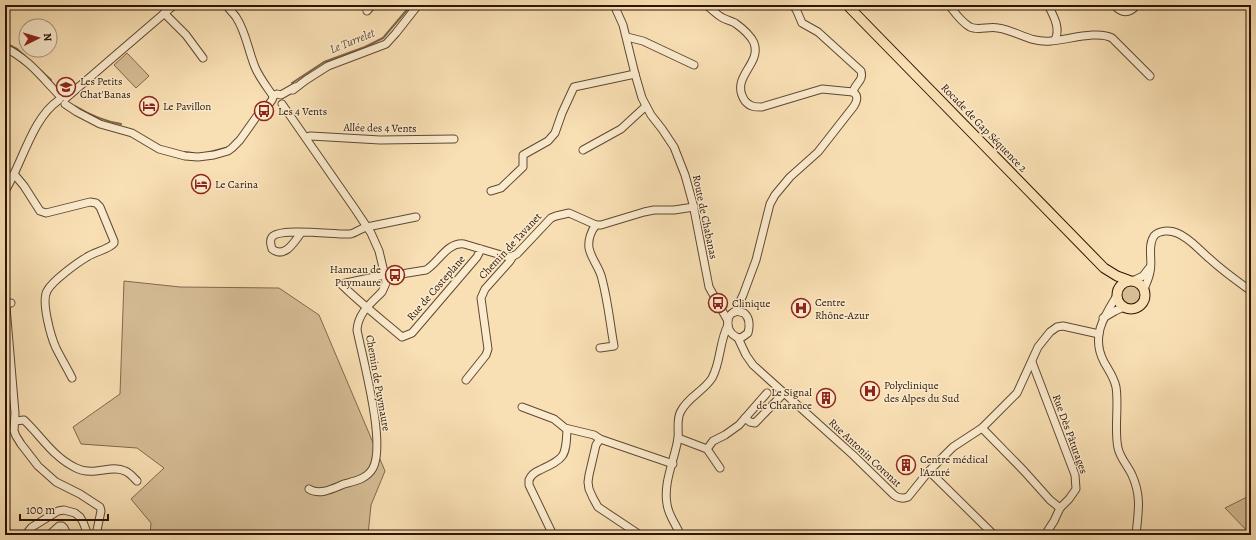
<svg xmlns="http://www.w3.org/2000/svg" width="1256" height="540" viewBox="0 0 1256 540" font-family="Alegreya,serif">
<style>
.green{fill:#d6bd96;stroke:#81694d}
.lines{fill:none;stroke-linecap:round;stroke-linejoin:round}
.stream{stroke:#7d654a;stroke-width:2}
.minor-casing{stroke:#5f4830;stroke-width:9}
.major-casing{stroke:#2c1504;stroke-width:11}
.minor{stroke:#fbebce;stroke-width:7}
.major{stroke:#f9e0b4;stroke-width:9}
.labels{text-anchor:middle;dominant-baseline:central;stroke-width:3;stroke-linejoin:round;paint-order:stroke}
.poi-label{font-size:11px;fill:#2c1504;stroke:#fbebce;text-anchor:start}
.street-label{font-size:11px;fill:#2c1504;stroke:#fbebce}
.water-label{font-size:12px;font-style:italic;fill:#624b32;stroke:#fbebce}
</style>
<rect width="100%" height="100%" fill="#f9e0b4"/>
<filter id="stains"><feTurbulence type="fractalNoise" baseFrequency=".005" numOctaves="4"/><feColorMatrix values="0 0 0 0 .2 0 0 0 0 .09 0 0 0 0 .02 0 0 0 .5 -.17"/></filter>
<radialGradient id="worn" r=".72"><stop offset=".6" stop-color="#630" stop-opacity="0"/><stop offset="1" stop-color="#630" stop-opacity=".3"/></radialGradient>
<g class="green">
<polygon points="127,53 149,76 136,88 114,65"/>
<polygon points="124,281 180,287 279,288 319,315 385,471 371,505 368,535 150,535 151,523 131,499 164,468 137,448 81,444 73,427 120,394"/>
<circle cx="1131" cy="295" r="11"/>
<polygon points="1251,495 1251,535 1225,508"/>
</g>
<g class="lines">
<g class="stream">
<polyline points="5,43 17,49 28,59"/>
<polyline points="40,70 51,80"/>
<polyline points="292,83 324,62 365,47 383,38 411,5"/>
<path d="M75 106C90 115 103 121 121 124"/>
<polyline points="183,152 193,153"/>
<polyline points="206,153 229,147"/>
</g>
<g class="minor-casing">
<g id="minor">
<path d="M226 5C229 9 233 13 236 17 246 32 248 50 255 67 259 77 267 87 273 96"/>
<polyline points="614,5 623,25 635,74 642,98 651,115 662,129 674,147 685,175 693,204 709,287 728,321"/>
<path d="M706 5C712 9 717 15 723 18 727 20 731 21 735 23 742 28 751 36 754 43 762 65 729 77 745 101 750 107 755 107 762 107L822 89 853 92C859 96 857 101 854 106L818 152 790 177 775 195 770 204 756 260 743 295 735 312"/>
<path d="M792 5 796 9 802 23 818 32 861 71C864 81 855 83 853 92"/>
<path d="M949 5C955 13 961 22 970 27 978 31 989 26 998 28 1018 31 1029 43 1051 41 1067 40 1098 30 1112 38L1150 76"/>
<path d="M1048 5C1053 15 1061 28 1055 40"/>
<path d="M1114 5C1122 14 1129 14 1137 5"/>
<polyline points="367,11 372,5"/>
<polyline points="164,13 186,35 203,58"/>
<polyline points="627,37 643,41 694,65"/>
<path d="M5 48C28 58 44 80 61 97"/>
<polyline points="293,90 306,80 328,66 386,44 396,33 418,5"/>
<polyline points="66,98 110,60 174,5"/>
<polyline points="65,104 77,112 100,124 132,133 159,149 185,156 198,157 214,155 228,151 232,148 240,140 257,116 266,108 272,100 274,95 277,94 281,95 295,87"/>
<path d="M282 104 355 209 371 233 379 251 385 276 386 283 382 292C371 303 358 313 357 330 363 360 386 443 373 468 367 479 355 481 344 484 334 488 320 496 309 489"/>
<polyline points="306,137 311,136 380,140 454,139"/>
<polyline points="583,150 621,129 646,106"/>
<path d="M14 174 24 186 40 211 46 213 90 202 96 203 100 207 114 241V243C110 249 94 252 87 257 77 263 52 281 47 291 41 302 51 337 56 348 61 358 67 368 72 378"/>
<path d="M5 191C22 164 32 118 59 100"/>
<polyline points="491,191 501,188 523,167 523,155 548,141 555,133 562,113 574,87 635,74"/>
<path d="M596 225C591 231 588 240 589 248 591 259 600 268 602 279 608 301 610 324 614 346L600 348"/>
<path d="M301 233C294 242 285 259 272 249 271 245 269 241 272 237 280 227 336 235 350 234 356 233 361 228 367 227L416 217"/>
<path d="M481 249 477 257 412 333 402 337C381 319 360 303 341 284L379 276 395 275 426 270C439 262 447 242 464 244L508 257 513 256"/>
<polyline points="1135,280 1143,276 1150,267"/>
<path d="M1144 289C1146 284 1149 278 1150 272 1153 261 1147 246 1154 236 1159 230 1170 230 1177 233 1190 238 1199 250 1210 259 1223 271 1237 281 1251 291"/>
<path d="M1116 297C1103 318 1091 337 1104 362 1109 371 1114 377 1116 387 1119 406 1114 430 1118 448 1120 458 1128 466 1132 475 1142 497 1138 513 1136 535"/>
<polyline points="11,303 6,304 6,307 15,413 14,431 16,436 21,444 38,466 56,482 80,494 100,507 101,511 96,535"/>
<path d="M736 311 744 313C750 318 750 325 748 333L741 338C727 337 722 316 736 311Z"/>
<polyline points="1103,318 1115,311 1124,307"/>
<path d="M738 338 746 355 753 365 853 455 894 495C898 498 903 499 908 497L929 471 953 447 982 428 1017 393 1038 347 1050 332 1057 327 1063 326 1099 334"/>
<polyline points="1032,362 1075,475 1076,489 1069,499 1060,508 1054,521 1045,535"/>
<polyline points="466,380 486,355 488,349 481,298 485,289 510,261 513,256 517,254 551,218 556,216 569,213 596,225 601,225 644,212 654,210 674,210 694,207"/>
<polyline points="522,407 554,419 565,428 594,435 600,439 673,464"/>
<polyline points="745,418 750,422 755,423 784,393"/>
<path d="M15 421 24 420C42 437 53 457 76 468 94 477 111 464 125 471 130 473 133 477 137 481"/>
<polyline points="982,428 1024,471 1050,500 1060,508"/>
<polyline points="678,438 707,449 720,468"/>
<polyline points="600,439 596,445 589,475 588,482 589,489 593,498 598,507 640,535"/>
<polyline points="707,449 713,441 725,435 739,425 767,393"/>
<polyline points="929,471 994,535"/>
<polyline points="5,529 9,535"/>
<polyline points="27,533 32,527 58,511 64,510 75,513 80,517 83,522 88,535"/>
<polyline points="49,535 59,526 62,526 64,528 66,532"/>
<polyline points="59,535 66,532 67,535"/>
<path d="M553 535 529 485V480C531 475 535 472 540 470 565 458 566 457 567 429"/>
<path d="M680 535 679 532C675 523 668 514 667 504 663 482 675 459 678 438 679 429 676 419 681 411 688 397 704 391 712 378 721 362 719 342 728 325"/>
</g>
</g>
<g class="major-casing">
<g id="major">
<polyline points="847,5 1104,268 1117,276 1128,280"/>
<circle cx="1131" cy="295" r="14"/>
</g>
</g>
<use href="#minor" class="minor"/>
<use href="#major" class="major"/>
</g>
<defs>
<g id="school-ring" transform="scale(1)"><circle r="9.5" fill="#fbebce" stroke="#8f2418" stroke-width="1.5"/><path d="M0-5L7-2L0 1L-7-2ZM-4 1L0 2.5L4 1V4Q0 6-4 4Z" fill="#8f2418"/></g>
<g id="hotel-ring" transform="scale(1)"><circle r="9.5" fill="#fbebce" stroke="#8f2418" stroke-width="1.5"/><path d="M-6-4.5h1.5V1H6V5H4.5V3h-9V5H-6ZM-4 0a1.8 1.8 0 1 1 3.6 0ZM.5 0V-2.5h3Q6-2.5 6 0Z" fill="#8f2418"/></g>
<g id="bus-ring" transform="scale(1)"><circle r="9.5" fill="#fbebce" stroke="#8f2418" stroke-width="1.5"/><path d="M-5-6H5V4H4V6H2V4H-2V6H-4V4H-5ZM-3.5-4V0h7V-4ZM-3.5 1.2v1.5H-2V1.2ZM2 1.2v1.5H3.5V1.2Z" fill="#8f2418"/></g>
<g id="hospital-ring" transform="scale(1)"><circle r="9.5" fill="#fbebce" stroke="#8f2418" stroke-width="1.5"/><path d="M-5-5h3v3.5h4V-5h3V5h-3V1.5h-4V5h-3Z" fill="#8f2418"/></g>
<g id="building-ring" transform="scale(1)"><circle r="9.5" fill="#fbebce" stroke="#8f2418" stroke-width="1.5"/><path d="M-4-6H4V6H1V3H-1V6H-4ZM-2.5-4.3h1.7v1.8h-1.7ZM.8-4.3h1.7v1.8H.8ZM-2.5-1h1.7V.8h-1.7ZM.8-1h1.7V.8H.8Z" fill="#8f2418"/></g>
</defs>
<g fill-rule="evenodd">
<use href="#school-ring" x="66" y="87"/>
<use href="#hotel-ring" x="149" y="106"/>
<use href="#bus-ring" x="264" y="111"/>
<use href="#hotel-ring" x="201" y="184"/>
<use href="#bus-ring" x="395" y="275"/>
<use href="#bus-ring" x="718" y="303"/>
<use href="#hospital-ring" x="801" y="308"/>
<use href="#hospital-ring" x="870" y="391"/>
<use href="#building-ring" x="826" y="398"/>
<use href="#building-ring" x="906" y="465"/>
</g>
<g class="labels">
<g class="poi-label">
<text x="80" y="81">Les Petits<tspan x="80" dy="13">Chat'Banas</tspan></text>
<text x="163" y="106">Le Pavillon</text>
<text x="278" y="111">Les 4 Vents</text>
<text x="215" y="184">Le Carina</text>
<text x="381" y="269" text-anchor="end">Hameau de<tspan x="381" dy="13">Puymaure</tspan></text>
<text x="815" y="302">Centre<tspan x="815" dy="13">Rhône-Azur</tspan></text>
<text x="732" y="303">Clinique</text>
<text x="884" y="385">Polyclinique<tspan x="884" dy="13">des Alpes du Sud</tspan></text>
<text x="812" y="392" text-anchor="end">Le Signal<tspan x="812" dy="13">de Charance</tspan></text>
<text x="920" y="459">Centre médical<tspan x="920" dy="13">l'Azuré</tspan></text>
</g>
<g class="street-label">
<text transform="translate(380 128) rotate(1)">Allée des 4 Vents</text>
<text transform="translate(984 128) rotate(46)">Rocade de Gap Séquence 2</text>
<text transform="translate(705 217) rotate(78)">Route de Chabanas</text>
<text transform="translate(510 246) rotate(-47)">Chemin de Tavanet</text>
<text transform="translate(436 288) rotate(-49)">Rue de Costeplane</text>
<text transform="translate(378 383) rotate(80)">Chemin de Puymaure</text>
<text transform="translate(1070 434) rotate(70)">Rue Dès Pâturages</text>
<text transform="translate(865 453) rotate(43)">Rue Antonin Coronat</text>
</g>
<g class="water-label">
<text transform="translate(352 41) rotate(-22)">Le Turrelet</text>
</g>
</g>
<rect width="1256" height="540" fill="none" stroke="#f9e0b4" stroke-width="20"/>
<rect x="6" y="6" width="1244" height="528" fill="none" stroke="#2c1504" stroke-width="2"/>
<rect x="10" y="10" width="1236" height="520" fill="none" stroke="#2c1504"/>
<g transform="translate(38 38) rotate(85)"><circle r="19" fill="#fbebce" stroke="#a8957d"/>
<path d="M0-3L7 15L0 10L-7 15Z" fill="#8f2418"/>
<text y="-6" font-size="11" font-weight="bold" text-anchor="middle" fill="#2c1504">N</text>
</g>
<path d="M20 514v6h88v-6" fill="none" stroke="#2c1504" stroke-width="2"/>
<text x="26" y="514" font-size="12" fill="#2c1504" stroke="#fbebce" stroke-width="3" paint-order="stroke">100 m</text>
<rect width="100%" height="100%" filter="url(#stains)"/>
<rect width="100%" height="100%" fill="url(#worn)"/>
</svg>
